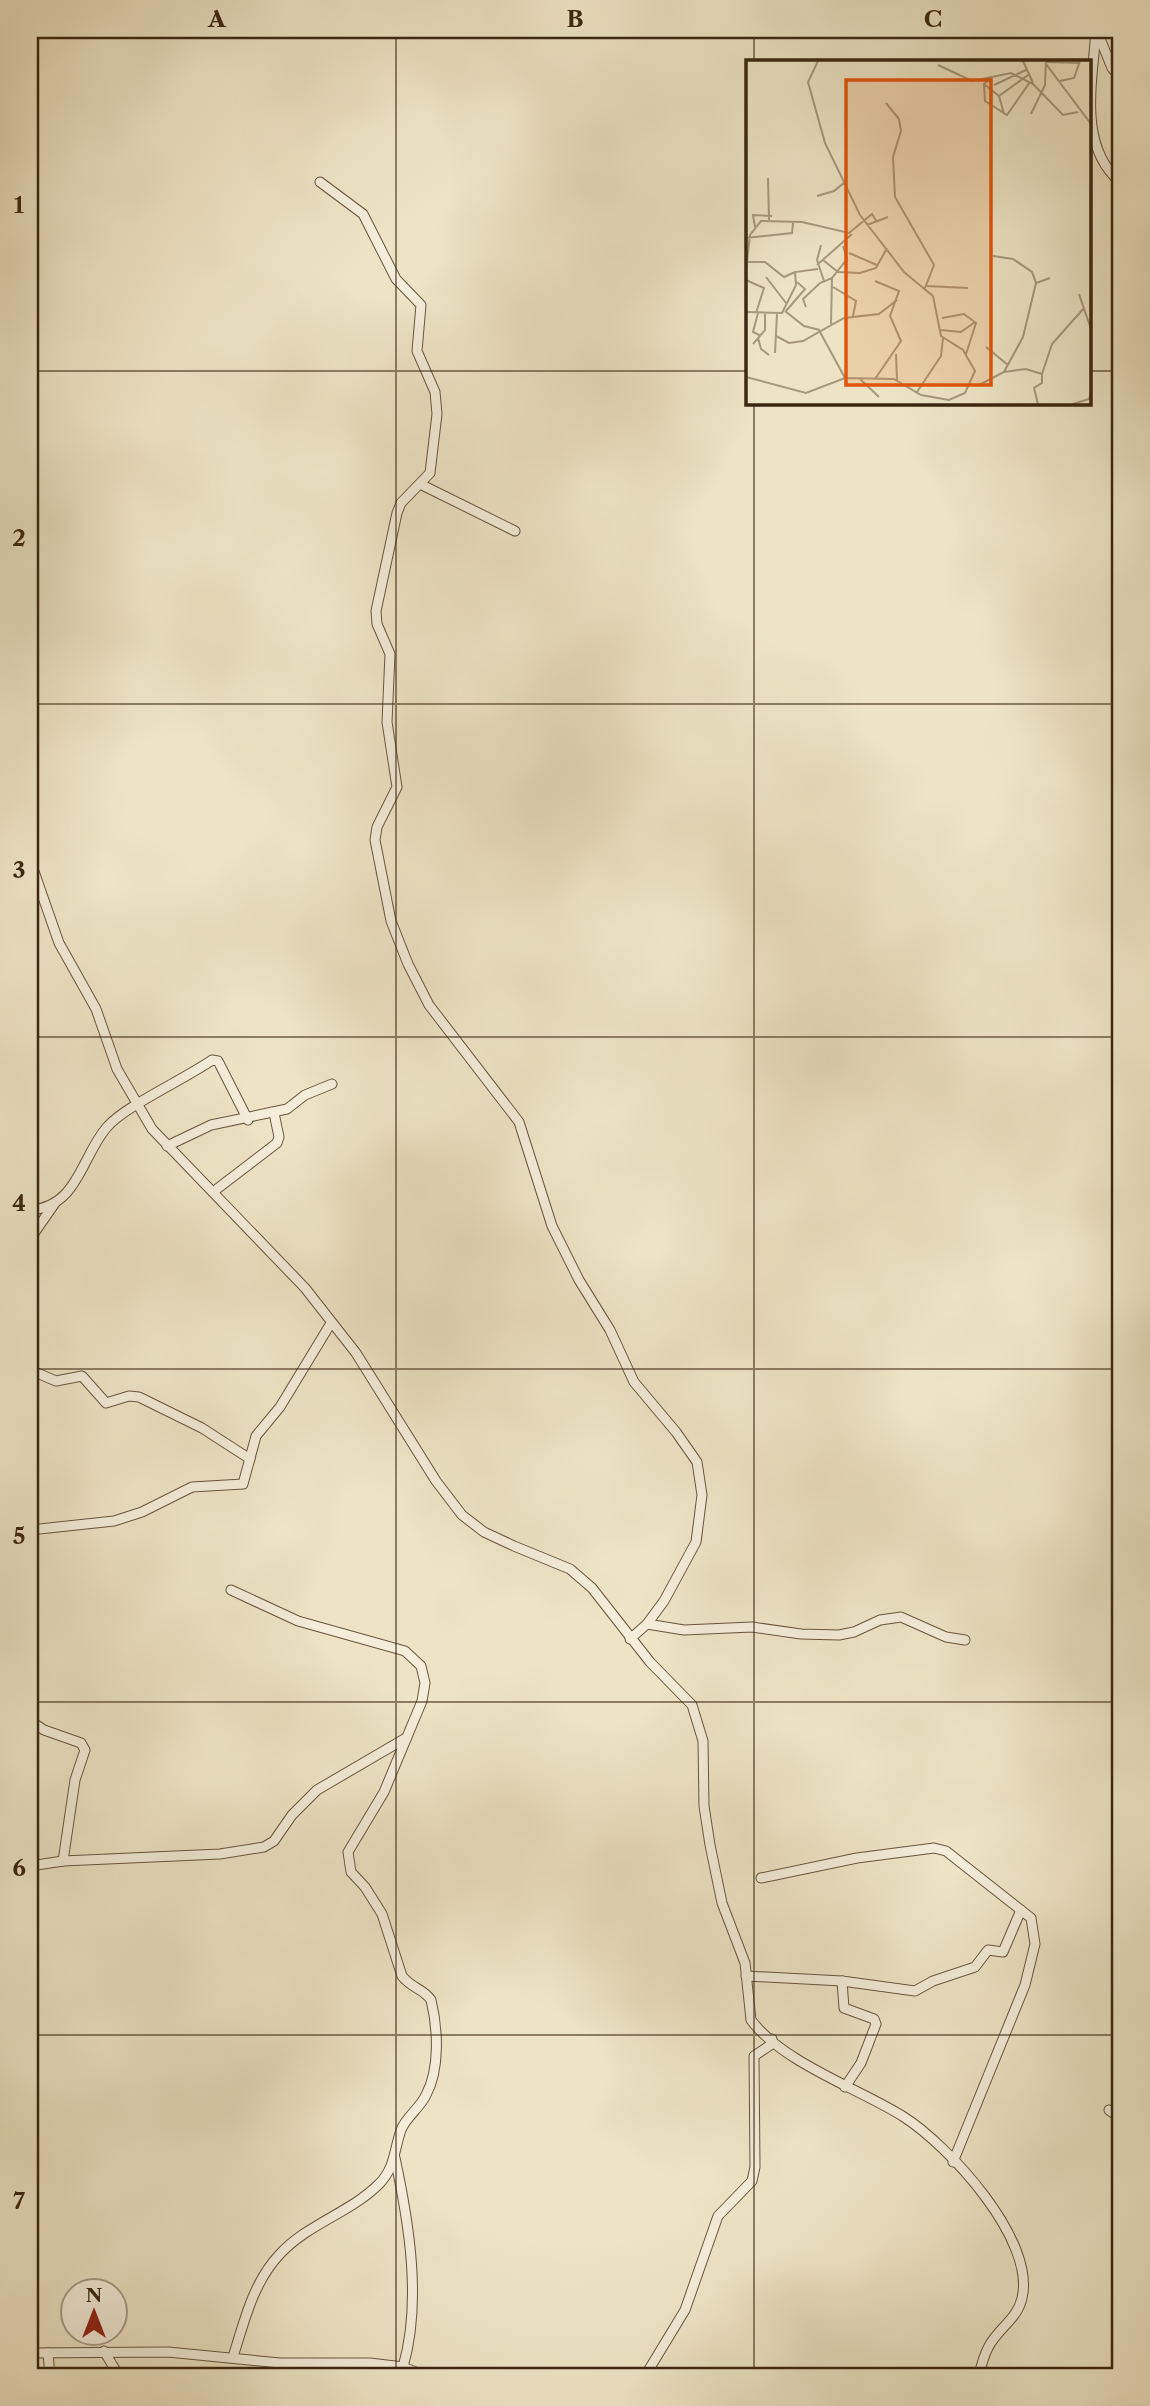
<svg xmlns="http://www.w3.org/2000/svg" width="1150" height="2406" viewBox="0 0 1150 2406" font-family="'Libre Caslon Text',serif">
<style>
.lines{fill:none;stroke-linecap:round;stroke-linejoin:round}
.minor-casing{stroke:#68563d;stroke-width:11}
.minor{stroke:#f3edd9;stroke-width:9}
.grid{fill:none;stroke:#3b2710;stroke-width:2;stroke-opacity:0.55}
.inset-road{fill:none;stroke:#a6987d;stroke-width:2}
.view{fill:#df560c;fill-opacity:0.15;stroke:#df560c;stroke-width:3.5}
.inset-edge{fill:none;stroke:#3b2710;stroke-width:3.5}
.neatline{fill:none;stroke:#3b2710;stroke-width:2.5}
.grid-label{font-size:23px;text-anchor:middle;font-weight:bold;fill:#3b2710}
</style>
<rect width="100%" height="100%" fill="#ede4c5"/>
<filter id="stains"><feTurbulence type="fractalNoise" baseFrequency=".00286" numOctaves="4"/><feColorMatrix values="0 0 0 0 .2 0 0 0 0 .09 0 0 0 0 .02 0 0 0 .5 -.17"/></filter>
<radialGradient id="worn" r=".72"><stop offset=".6" stop-color="#630" stop-opacity="0"/><stop offset="1" stop-color="#630" stop-opacity=".3"/></radialGradient>
<g class="lines">
<g class="minor-casing">
<g id="minor">
<path d="M1096 30C1093 80 1077 145 1120 182"/>
<polyline points="1097,31 1112,68 1120,77"/>
<polyline points="320,182 363,214 396,279 421,305 417,351 435,392 437,414 430,473 401,503 397,513 376,611 377,624 390,654 387,722 397,787 377,827 375,840 391,921 408,964 429,1005 519,1122 552,1226 579,1280 610,1330 634,1382 676,1432 697,1462 702,1495 696,1542 664,1601 647,1624 630,1639"/>
<polyline points="422,485 515,531"/>
<path d="M30 860 59 943 96 1009 117 1069 152 1129 305 1288 356 1353 436 1481 462 1515 484 1532 514 1546 570 1569 592 1588 650 1662 692 1705 703 1741 704 1806 710 1845 722 1903 745 1963 751 2020C783 2063 860 2089 904 2117 949 2146 1036 2240 1022 2298 1018 2318 998 2329 989 2346 984 2355 981 2366 979 2376"/>
<polyline points="167,1146 211,1125 287,1109 305,1095 332,1084"/>
<polyline points="213,1192 277,1143 279,1137 274,1113"/>
<path d="M30 1210C78 1207 81 1157 107 1127 125 1106 185 1079 212 1060L218 1061 248 1120"/>
<polyline points="30,1239 55,1203"/>
<polyline points="30,1370 56,1381 82,1376 106,1403 129,1396 139,1397 202,1428 250,1459"/>
<polyline points="30,1530 114,1521 142,1512 192,1487 243,1484 256,1436 280,1407 331,1323"/>
<path d="M231 1590 298 1621 405 1651 421 1666 425 1683 422 1701 384 1792 348 1852 351 1872 365 1887 382 1914 402 1976C411 1988 424 1989 431 2000 438 2029 440 2069 426 2095 420 2108 406 2117 401 2130 394 2150 395 2168 379 2184 350 2213 307 2224 279 2255 253 2283 244 2322 233 2357"/>
<polyline points="647,1624 684,1630 752,1627 801,1634 839,1635 854,1632 880,1620 901,1617 946,1637 965,1640"/>
<polyline points="30,1721 44,1730 81,1743 85,1750 75,1780 63,1861"/>
<polyline points="30,1866 63,1861 220,1854 264,1847 274,1841 292,1815 317,1790 406,1738"/>
<polyline points="761,1878 857,1858 934,1848 946,1851 1031,1918 1035,1944 1025,1985 953,2162"/>
<polyline points="746,1976 842,1981 915,1991 933,1981 975,1967 988,1950 1003,1952 1021,1910"/>
<polyline points="842,1981 844,2008 874,2019 876,2024 861,2063 845,2087"/>
<polyline points="1109,2110 1120,2118"/>
<path d="M395 2158C409 2223 422 2302 403 2367"/>
<polyline points="104,2351 119,2376"/>
<polyline points="30,2353 168,2352 280,2363 370,2363 403,2367 426,2376"/>
<polyline points="48,2353 50,2376"/>
<polyline points="645,2376 685,2310 718,2216 752,2181 755,2167 754,2056 772,2044 772,2039"/>
<polyline points="1114,2376 1120,2373"/>
</g>
</g>
<use href="#minor" class="minor"/>
</g>
<path class="grid" d="M396 30V2376M754 30V61M30 371H748M1089 371H1120M754 402V2376M30 704H1120M30 1037H1120M30 1369H1120M30 1702H1120M30 2035H1120"/>
<g transform="translate(746 60)">
<rect width="345" height="345" fill="#ede4c5"/>
<path class="inset-road" d="M277 1 287 23M301 2 334 3M300 4 345 64M192 5 226 21 265 13 287 24 317 55 332 52M245 18 238 24 253 36 258 54M314 21 328 18 334 1M238 24 239 41 261 55 284 22M248 25 280 10M253 36 282 15M140 43 153 59 155 71 147 97 149 137 188 205 179 228M285 54 299 25 300 1M22 118 23 160M71 136 88 131 99 122M121 165 142 157M9 167 7 155 26 156M0 178 46 173 47 163M75 185 71 200 78 221M103 193 131 205M247 196 267 199 286 212 290 223M77 200 92 212 114 213 130 208 141 188M0 202H19L38 217 49 212M71 205 106 174M0 210 4 175 15 161 56 162 103 173 126 154 131 162M20 217 40 243M0 220 18 228 10 253M129 221 153 231 144 256 155 281 129 319M181 226 222 228M87 227 110 241 107 256M333 234 345 269M60 247 57 239 74 223 86 218 101 199 97 186M39 251 58 266 74 270M40 251 59 229 51 222M0 252 36 253 50 225 49 212 72 209M12 253 7 272 15 276M196 258 218 254 230 263 220 294M85 264 86 218M194 270 215 272 229 262M74 272 99 318M30 276 43 283 57 281 98 258 133 254 151 240M12 278 15 289 23 295M7 284 19 270V253M240 287 262 305M29 293 31 254M150 294 151 320M258 312 280 309 296 314V323L288 328 292 344M296 314 306 284 338 248M0 317 60 333 99 318 148 319 175 335 203 340 219 333 229 311 217 290 195 276 187 236 158 212 114 155 79 83 62 22 72 1M113 318 133 337M223 325H233L258 312 277 277 290 223 304 218M171 332 195 296 197 278M327 344 343 339 345 332"/>
<path class="view" d="M100 20H245V325H100Z"/>
<rect width="345" height="345" class="inset-edge"/>
</g>
<rect width="1150" height="2406" fill="none" stroke="#ede4c5" stroke-width="77"/>
<g transform="translate(94 2312)"><circle r="33" fill="#f3edd9" stroke="#a99e89" stroke-width="2"/>
<path d="M0-5L12 26L0 18L-12 26Z" fill="#8f2418"/>
<text y="-10" font-size="19" font-weight="bold" text-anchor="middle" fill="#3b2710">N</text>
</g>
<rect x="38" y="38" width="1074" height="2330" class="neatline"/>
<g class="grid-label">
<text x="217" y="27">A</text>
<text x="575" y="27">B</text>
<text x="933" y="27">C</text>
<text x="19" y="213">1</text>
<text x="19" y="546">2</text>
<text x="19" y="878">3</text>
<text x="19" y="1211">4</text>
<text x="19" y="1544">5</text>
<text x="19" y="1876">6</text>
<text x="19" y="2209">7</text>
</g>
<rect width="100%" height="100%" filter="url(#stains)"/>
<rect width="100%" height="100%" fill="url(#worn)"/>
</svg>
